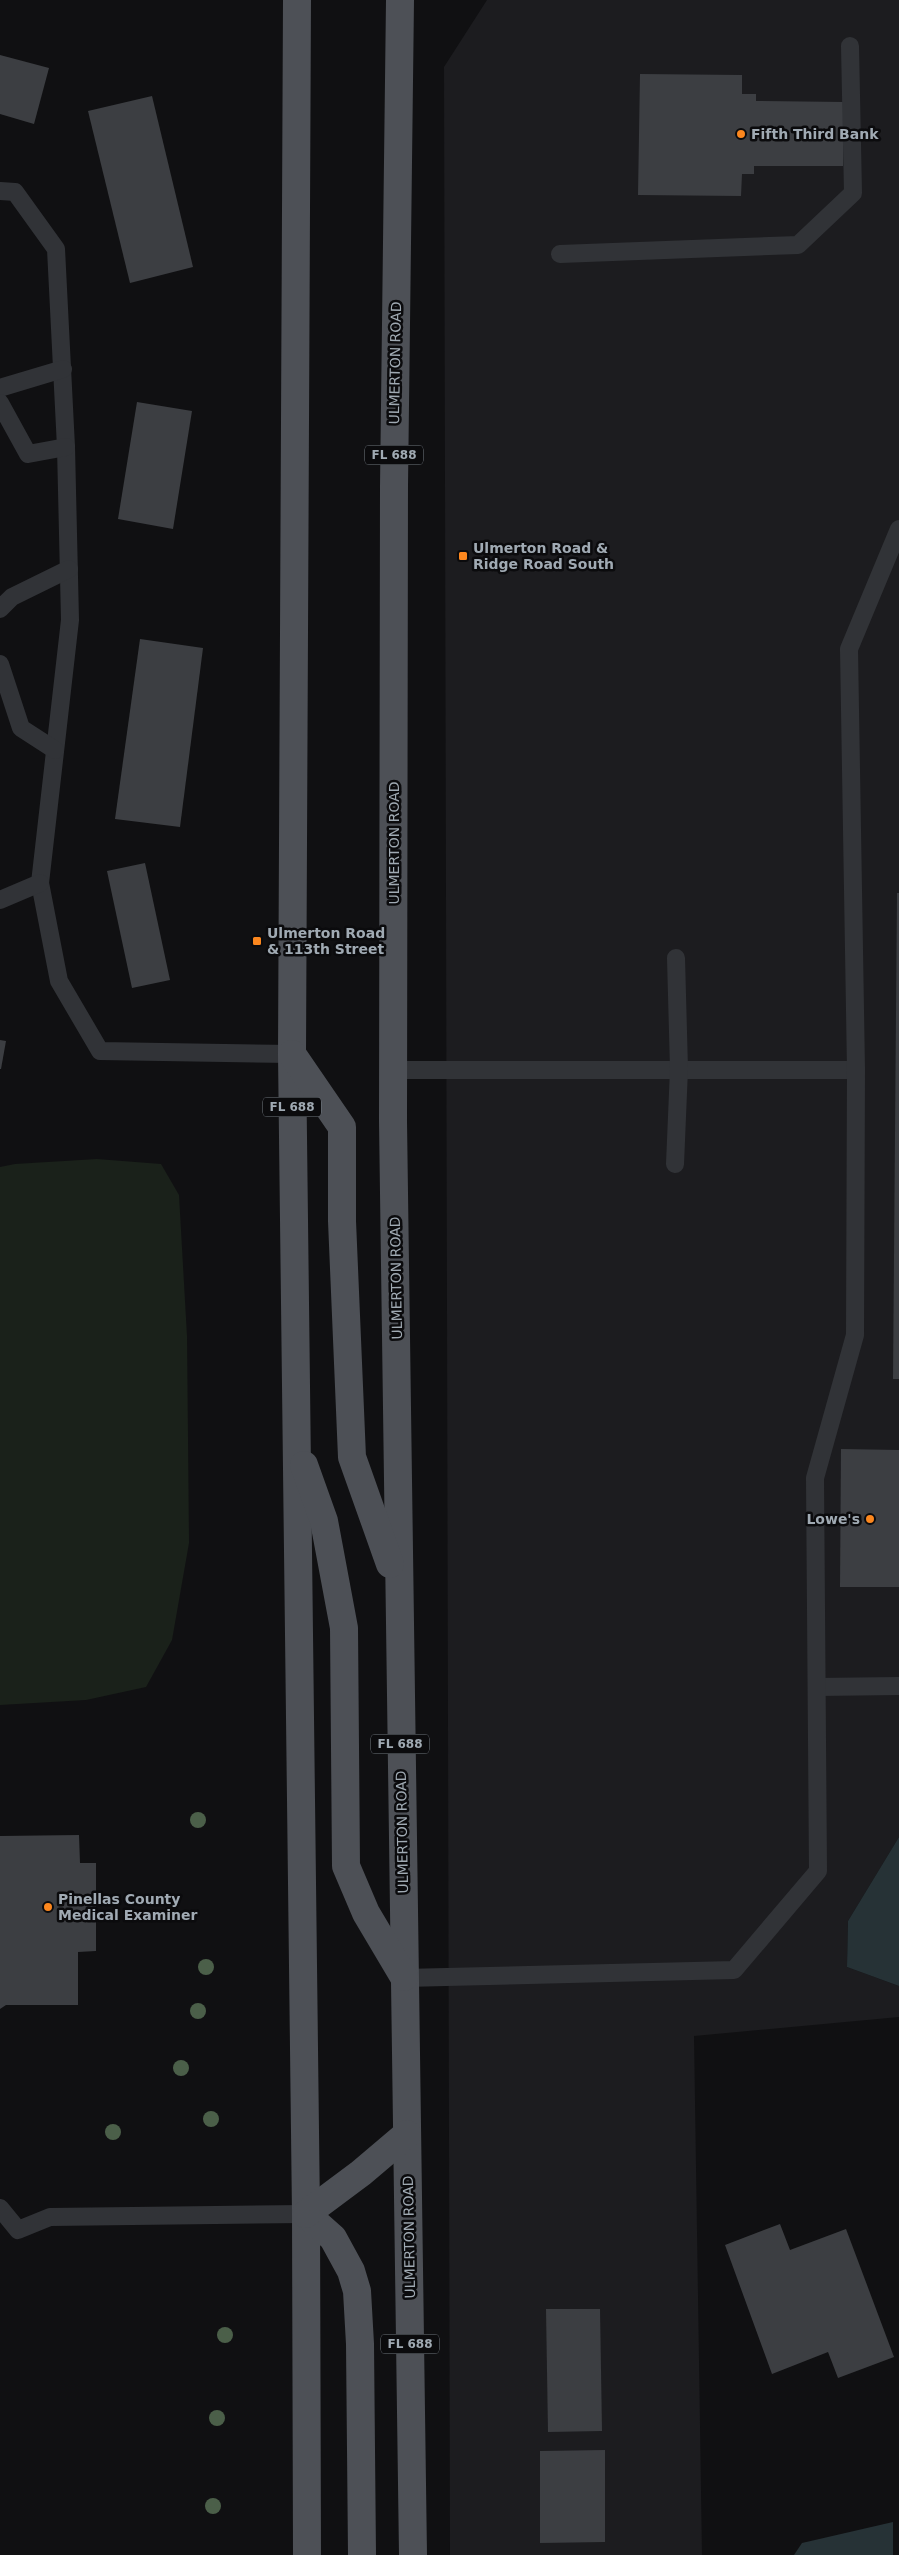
<svg xmlns="http://www.w3.org/2000/svg" width="899" height="2555" viewBox="0 0 899 2555" font-family="'DejaVu Sans',sans-serif">
<style>
.built{fill:#1c1c1f}
.green{fill:#1a211a}
.water{fill:#263236}
.building{fill:#3c3e42}
.lines{fill:none;stroke-linecap:round;stroke-linejoin:round}
.service{stroke:#313337;stroke-width:18}
.primary{stroke:#4d5056;stroke-width:28}
.tree{fill:#4b5f49}
.poi-dot{fill:#fc871e;stroke:#0b0b0d;stroke-width:2}
.labels{text-anchor:middle;dominant-baseline:central;stroke-width:5;stroke-linejoin:round;paint-order:stroke}
.shield{fill:#0b0b0d;stroke:#737a81;stroke-width:1}
.shield-label{font-size:12px;font-weight:bold;fill:#a0aab3}
.poi-label{font-size:14px;font-weight:bold;fill:#a0aab3;stroke:#0b0b0d;text-anchor:start}
.street-label{font-size:14px;fill:#a0aab3;stroke:#0b0b0d}
</style>
<rect width="100%" height="100%" fill="#101012"/>
<polygon class="built" points="487,0 899,0 899,1837 848,1921 847,1967 899,1986 899,2017 694,2036 702,2555 450,2555 444,67"/>
<polygon class="green" points="97,1159 161,1164 179,1195 187,1336 189,1543 172,1640 146,1687 86,1700 0,1705 0,1167 15,1164"/>
<g class="water">
<polygon points="899,1837 899,1986 847,1967 848,1921"/>
<polygon points="893,2522 893,2555 794,2555 802,2543"/>
</g>
<g class="building">
<polygon points="0,55 49,68 34,124 0,114"/>
<polygon points="640,74 742,75 742,94 756,94 756,101 844,102 843,166 754,166 754,174 742,174 741,196 638,195"/>
<polygon points="152,96 193,267 130,283 88,111"/>
<polygon points="137,402 192,411 173,529 118,519"/>
<polygon points="140,639 203,648 180,827 115,819"/>
<polygon points="145,863 170,980 132,988 107,871"/>
<polygon points="897,893 899,893 899,1379 893,1379"/>
<polygon points="0,1040 6,1041 1,1069 0,1069"/>
<polygon points="841,1449 899,1450 899,1587 840,1587"/>
<polygon points="79,1835 80,1863 96,1863 96,1951 78,1952 78,2005 6,2005 0,2009 0,1836"/>
<polygon points="780,2224 790,2250 846,2229 894,2357 838,2378 828,2352 772,2374 725,2245"/>
<polygon points="546,2309 600,2309 602,2431 548,2432"/>
<polygon points="605,2450 605,2542 540,2543 540,2451"/>
</g>
<g class="lines">
<g class="service">
<polyline points="0,191 15,192 56,249 66,447 70,620 40,883 59,981 100,1051 292,1054"/>
<polyline points="560,254 798,245 853,193 850,46"/>
<polyline points="0,388 63,369"/>
<polyline points="0,403 28,454 66,447"/>
<polyline points="0,609 12,597 69,569"/>
<polyline points="0,664 21,728 55,750"/>
<polyline points="0,900 40,883"/>
<polyline points="393,1070 856,1070"/>
<polyline points="675,1164 679,1069 676,958"/>
<polyline points="817,1687 899,1686"/>
<polyline points="404,1978 734,1970 818,1871 815,1478 855,1335 856,1070 849,649 899,529"/>
<polyline points="0,2208 18,2230 50,2217 306,2214"/>
</g>
<g class="primary">
<polyline points="297,0 292,1054 306,2214 307,2555"/>
<polyline points="400,0 394,486 393,1121 413,2555"/>
<polyline points="292,1054 342,1127 342,1221 352,1457 390,1564"/>
<polyline points="304,1465 324,1521 344,1628 346,1866 366,1913 404,1977"/>
<polyline points="306,2214 333,2238 351,2271 357,2291 360,2344 362,2555"/>
<polyline points="306,2214 361,2173 407,2134"/>
</g>
</g>
<g class="tree">
<circle cx="198" cy="1820" r="8"/>
<circle cx="206" cy="1967" r="8"/>
<circle cx="198" cy="2011" r="8"/>
<circle cx="181" cy="2068" r="8"/>
<circle cx="211" cy="2119" r="8"/>
<circle cx="113" cy="2132" r="8"/>
<circle cx="225" cy="2335" r="8"/>
<circle cx="217" cy="2418" r="8"/>
<circle cx="213" cy="2506" r="8"/>
</g>
<g class="poi-dot">
<circle cx="741" cy="134" r="5"/>
<rect x="458" y="551" width="10" height="10" rx="2.5"/>
<rect x="252" y="936" width="10" height="10" rx="2.5"/>
<circle cx="870" cy="1519" r="5"/>
<circle cx="48" cy="1907" r="5"/>
</g>
<g class="labels">
<g class="shield">
<rect x="365" y="445.5" width="58" height="19" rx="4"/>
<rect x="263" y="1097.5" width="58" height="19" rx="4"/>
<rect x="371" y="1734.5" width="58" height="19" rx="4"/>
<rect x="381" y="2334.5" width="58" height="19" rx="4"/>
</g>
<g class="shield-label">
<text x="394" y="455">FL 688</text>
<text x="292" y="1107">FL 688</text>
<text x="400" y="1744">FL 688</text>
<text x="410" y="2344">FL 688</text>
</g>
<g class="poi-label">
<text x="751" y="134">Fifth Third Bank</text>
<text x="473" y="548">Ulmerton Road &amp;<tspan x="473" dy="16">Ridge Road South</tspan></text>
<text x="267" y="933">Ulmerton Road<tspan x="267" dy="16">&amp; 113th Street</tspan></text>
<text x="860" y="1519" text-anchor="end">Lowe's</text>
<text x="58" y="1899">Pinellas County<tspan x="58" dy="16">Medical Examiner</tspan></text>
</g>
<g class="street-label">
<text transform="translate(395 363) rotate(-89)">ULMERTON ROAD</text>
<text transform="translate(394 843) rotate(-90)">ULMERTON ROAD</text>
<text transform="translate(396 1278) rotate(-91)">ULMERTON ROAD</text>
<text transform="translate(402 1832) rotate(-91)">ULMERTON ROAD</text>
<text transform="translate(409 2237) rotate(-91)">ULMERTON ROAD</text>
</g>
</g>
</svg>
